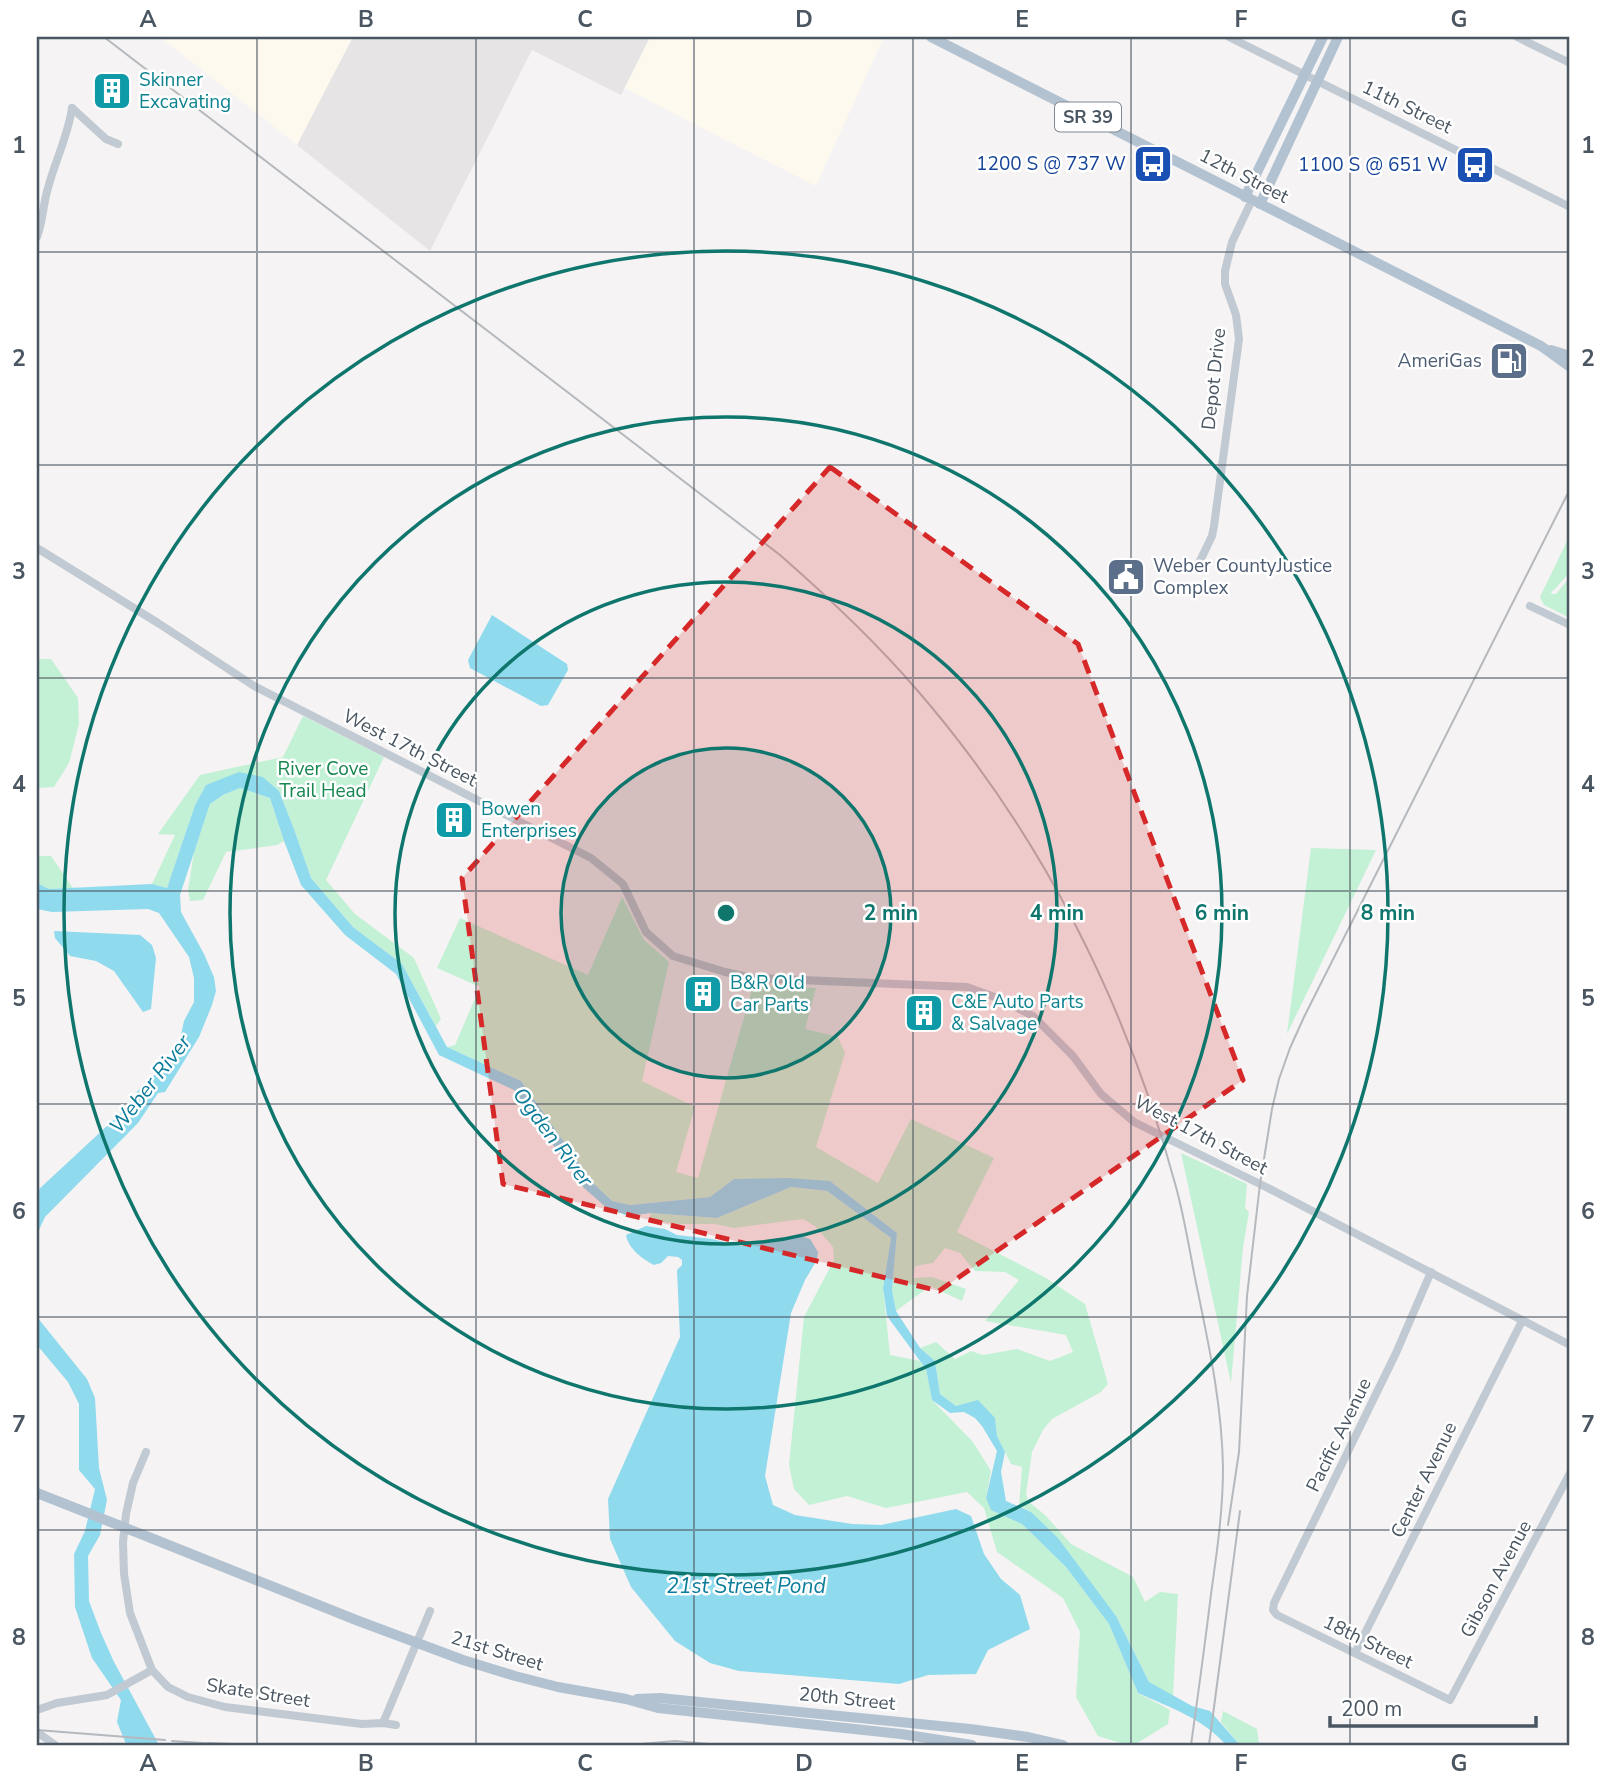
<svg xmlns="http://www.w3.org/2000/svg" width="1607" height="1782" viewBox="0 0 1607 1782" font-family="'Nunito Sans',sans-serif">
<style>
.commercial{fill:#fdf9ef}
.education{fill:#e6e4e5}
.green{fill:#c3f1d5}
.water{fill:#90daee}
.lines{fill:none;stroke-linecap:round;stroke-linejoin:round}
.minor{stroke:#c1cad2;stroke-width:8}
.major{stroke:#b3c2d1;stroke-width:10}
.rail{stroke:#b5b8bd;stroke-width:2}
.major-bridge{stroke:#b3c2d1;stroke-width:10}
.marked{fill:#d62828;fill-opacity:0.2;stroke:#d62828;stroke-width:5;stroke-dasharray:14 9;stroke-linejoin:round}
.grid{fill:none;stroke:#4a5661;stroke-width:2;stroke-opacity:0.55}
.ring{fill:none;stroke:#0f766e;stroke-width:3.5}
.labels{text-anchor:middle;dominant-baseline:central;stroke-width:5;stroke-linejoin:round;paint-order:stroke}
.shield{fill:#fff;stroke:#808990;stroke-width:2}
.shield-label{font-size:18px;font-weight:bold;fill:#4a5661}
.culture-label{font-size:19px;fill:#0d838f;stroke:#fff;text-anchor:start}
.street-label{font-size:19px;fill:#4a5661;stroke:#fff}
.transit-label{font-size:19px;fill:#164399;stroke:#fff;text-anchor:end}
.service-label{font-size:19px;fill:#4e5e75;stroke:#fff;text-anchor:end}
.park-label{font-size:19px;fill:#17864f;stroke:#fff}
.water-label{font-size:21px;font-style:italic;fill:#0c7c9b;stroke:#fff}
.centre{fill:#0f766e;stroke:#fff;stroke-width:3.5}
.ring-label{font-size:21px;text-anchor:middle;font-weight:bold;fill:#0f766e;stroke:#fff;stroke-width:5;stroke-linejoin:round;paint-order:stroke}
.neatline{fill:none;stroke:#4a5661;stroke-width:2.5}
.grid-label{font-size:23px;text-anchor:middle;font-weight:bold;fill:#4a5661}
</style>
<rect width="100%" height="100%" fill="#f5f3f3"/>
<g class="commercial">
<polygon points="160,37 353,37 297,145"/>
<polygon points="650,37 884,37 816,186 624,88"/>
</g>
<polygon class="education" points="353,37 650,37 621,95 532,50 430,251 297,145"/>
<g class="green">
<polygon points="1570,535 1570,572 1555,589 1551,592 1552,594 1556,594 1570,577 1570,618 1544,605 1540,597"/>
<polygon points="38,659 51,659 78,698 79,724 69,763 54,787 37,788"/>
<polygon points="303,716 384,757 326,880 355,914 414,958 441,1019 436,1026 402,964 353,927 311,878 294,829 279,791 263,777 206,785 195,805 167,888 152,884 175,835 158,834 200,775 283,757"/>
<polygon points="240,788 270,798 284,841 277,845 226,852 203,900 190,901 188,890 194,852 210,804 223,795"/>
<polygon points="1311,848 1376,850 1287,1034"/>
<polygon points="37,856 51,856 73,888 49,889 37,883"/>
<polygon points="622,897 644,940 669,962 642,1081 695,1107 676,1172 698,1178 753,986 816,988 805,1029 838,1037 845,1053 816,1147 878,1183 911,1119 994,1158 957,1232 1046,1278 1085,1304 1108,1384 1101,1392 1052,1419 1043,1430 1032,1452 1026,1494 1028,1501 1045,1515 1071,1544 1133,1577 1145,1602 1160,1592 1178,1594 1173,1697 1149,1682 1116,1616 1031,1512 1019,1507 1022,1467 1011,1464 997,1436 995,1418 956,1406 940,1394 935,1361 920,1348 936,1342 955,1359 971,1351 983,1355 1017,1349 1050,1361 1073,1352 1066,1335 985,1321 1019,1280 1005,1272 975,1271 960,1253 945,1248 933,1263 915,1266 913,1278 932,1277 966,1289 962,1301 930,1286 896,1311 892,1290 897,1233 830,1181 734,1179 710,1197 630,1205 612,1201 593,1183 521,1081 447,1047 455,1045 480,987 437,968 460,918 588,975"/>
<polygon points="1181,1153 1247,1184 1245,1208 1249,1212 1243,1247 1231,1383"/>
<polygon points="791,1187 827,1191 891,1238 883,1288 890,1355 920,1361 926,1369 932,1400 973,1442 991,1471 986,1498 991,1509 1022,1524 1066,1567 1109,1624 1138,1693 1170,1710 1168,1724 1134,1745 1127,1745 1098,1736 1076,1697 1080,1632 1063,1598 997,1552 984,1508 967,1492 886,1508 847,1496 809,1505 794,1489 789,1465 804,1317 834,1260 833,1247 815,1226 803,1219 734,1228 715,1224 677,1224 649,1220 651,1213 717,1218"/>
<polygon points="1223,1711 1257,1729 1259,1744 1261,1745 1240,1745 1221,1722"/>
</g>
<g class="water">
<polygon points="492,615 567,664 568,670 548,705 541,706 470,668 468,660"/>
<path d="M239 772 263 777 279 791 294 829 311 878 353 927 402 964 447 1047 521 1081 593 1183 612 1201 630 1205 710 1197 734 1179 788 1178 830 1181 897 1233 892 1290 896 1311 920 1348 935 1361 940 1394 956 1406 978 1400 995 1418 997 1436 1005 1452 1001 1472 1006 1501 1031 1512 1058 1538 1116 1616 1149 1682 1192 1706 1210 1711 1240 1745H1226C1204 1719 1169 1707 1138 1693L1109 1624 1066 1567 1022 1524 991 1510 986 1498 997 1451 982 1426 975 1418 964 1412 950 1413 932 1400 926 1369 887 1316 883 1288 891 1238 827 1191 791 1187 717 1218 651 1213 628 1216 607 1208 584 1188 514 1090 439 1055 396 974 345 935 301 885 284 841 270 798 240 788 223 795 210 804 180 895 181 912 204 954 214 977 216 991 212 1005 199 1037 165 1092 158 1093 138 1123 45 1217 37 1234V1191L122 1112 140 1088 158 1072 179 1044 184 1021 194 1002V978L189 957 159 913 148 909 52 912 37 909V883L49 889 152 884 167 888 195 805 206 785Z"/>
<polygon points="54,931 140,935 152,945 156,958 151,1009 143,1012 114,971 96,961 70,956 55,938"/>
<path d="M646 1226 665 1229 677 1235 712 1239 742 1246 801 1236 810 1239 818 1252 817 1260 805 1280 791 1313 765 1476 773 1505 795 1515 852 1524 881 1525 956 1509 971 1516 984 1554 1001 1579 1020 1595 1030 1629 988 1650 976 1674 928 1675 899 1684 739 1671 710 1663 675 1641 631 1587 610 1539 608 1499 680 1337 677 1270 682 1265V1260L678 1257 668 1256 661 1263 654 1265C642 1259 628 1248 626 1235Z"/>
<polygon points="37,1317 87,1379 95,1398 99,1468 107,1500 100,1535 88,1556 89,1601 101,1633 114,1662 159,1745 126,1744 117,1722 121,1700 92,1658 75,1607 74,1554 85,1531 95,1489 79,1470 79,1404 68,1382 37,1345"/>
</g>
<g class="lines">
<g class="minor">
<polyline points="1229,37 1570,207"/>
<polyline points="1517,37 1570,63"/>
<polyline points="72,108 106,139 118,144"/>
<path d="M37 237C43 221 43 204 48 188 55 161 68 136 72 108"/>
<polyline points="37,548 158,623 254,686 591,858 623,884 646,932 673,956 725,972 753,978 967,987 1000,999 1033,1016 1073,1056 1101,1094 1134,1122 1266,1187 1570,1345"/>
<polyline points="1198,565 1212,536 1214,526 1239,339 1236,315 1225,284 1225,271 1232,242 1252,200"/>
<polyline points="1530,606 1570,625"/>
<polyline points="1431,1272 1396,1353 1274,1603 1273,1610 1277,1615 1450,1700 1570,1473"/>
<polyline points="146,1452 133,1483 126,1514 123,1542 124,1574 130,1613 152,1670 168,1687 188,1697 225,1707 362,1724 383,1723 396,1725"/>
<polyline points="1355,1653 1522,1321"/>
<polyline points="37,1710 57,1703 107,1695 152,1670"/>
<polyline points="383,1723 430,1611"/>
<polyline points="37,1732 55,1745"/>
</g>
<g class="major">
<polyline points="931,37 1541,346 1570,367"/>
<polyline points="1245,197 1323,37"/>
<polyline points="1260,204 1338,37"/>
<polyline points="1551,350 1570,356"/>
<polyline points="37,1493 65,1504"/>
<polyline points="151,1538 356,1620 463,1660 515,1676 558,1687 626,1699 658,1708 901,1734 972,1745"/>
<polyline points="637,1699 660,1698 970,1729 1028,1737 1063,1745"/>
</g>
<g class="rail">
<path d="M104 37 780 555C828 597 875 641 917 690 1041 833 1127 1004 1176 1187 1184 1216 1189 1247 1195 1278 1208 1341 1222 1403 1223 1468 1223 1510 1217 1552 1211 1594 1205 1644 1198 1695 1191 1745"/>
<polyline points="1228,1525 1239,1452 1247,1296 1260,1184 1272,1109 1279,1079 1290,1048 1304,1017 1570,489"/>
<polyline points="37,1730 165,1740"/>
<polyline points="172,1741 217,1744"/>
<polyline points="207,1743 265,1745"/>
<polyline points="629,1745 675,1741 721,1745"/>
<polyline points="1209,1745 1240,1511"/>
</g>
<polyline class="major-bridge" points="65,1504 151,1538"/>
</g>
<path class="marked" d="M830 467 1078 644 1243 1080 939 1291 503 1184 462 878Z"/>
<path class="grid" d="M257 37V1745M476 37V1745M694 37V1745M913 37V1745M1131 37V1745M1350 37V1745M37 252H1570M37 465H1570M37 678H1570M37 891H1570M37 1104H1570M37 1317H1570M37 1530H1570"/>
<circle cx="726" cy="913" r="165" fill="#0f766e" fill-opacity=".12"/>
<g class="ring">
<circle cx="726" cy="913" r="165"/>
<circle cx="726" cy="913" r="331"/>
<circle cx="726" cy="913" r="496"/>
<circle cx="726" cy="913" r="662"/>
</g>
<defs>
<g id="building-square" transform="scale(2.0125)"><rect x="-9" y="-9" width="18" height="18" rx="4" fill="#0f9aa8" stroke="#fff"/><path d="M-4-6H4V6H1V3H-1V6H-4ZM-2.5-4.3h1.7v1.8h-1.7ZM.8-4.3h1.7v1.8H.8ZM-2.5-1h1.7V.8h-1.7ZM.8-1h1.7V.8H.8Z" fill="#fff"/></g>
<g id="bus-square" transform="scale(2.0125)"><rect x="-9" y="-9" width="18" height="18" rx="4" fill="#1a4fb4" stroke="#fff"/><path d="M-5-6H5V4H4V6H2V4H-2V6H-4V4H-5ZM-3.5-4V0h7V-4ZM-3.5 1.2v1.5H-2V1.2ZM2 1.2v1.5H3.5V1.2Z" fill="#fff"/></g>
<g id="fuel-square" transform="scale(2.0125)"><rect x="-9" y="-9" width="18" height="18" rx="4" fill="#5c6f8a" stroke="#fff"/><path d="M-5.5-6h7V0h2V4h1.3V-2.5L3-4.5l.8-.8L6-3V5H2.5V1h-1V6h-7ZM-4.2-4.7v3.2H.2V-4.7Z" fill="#fff"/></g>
<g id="civic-square" transform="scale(2.0125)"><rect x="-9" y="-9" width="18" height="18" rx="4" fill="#5c6f8a" stroke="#fff"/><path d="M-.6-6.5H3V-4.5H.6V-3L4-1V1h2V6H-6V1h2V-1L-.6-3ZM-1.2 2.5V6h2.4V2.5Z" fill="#fff"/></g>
</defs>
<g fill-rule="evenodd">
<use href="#building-square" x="112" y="91"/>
<use href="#bus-square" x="1153" y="164"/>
<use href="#bus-square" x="1475" y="165"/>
<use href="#fuel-square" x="1509" y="361"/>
<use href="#civic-square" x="1126" y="577"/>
<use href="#building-square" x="454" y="820"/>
<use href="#building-square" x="703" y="994"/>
<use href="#building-square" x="924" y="1013"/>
</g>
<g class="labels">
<rect class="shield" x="1055" y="102.5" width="66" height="29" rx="5"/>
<g class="shield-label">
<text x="1088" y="117">SR 39</text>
</g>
<g class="culture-label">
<text x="139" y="80">Skinner<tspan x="139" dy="22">Excavating</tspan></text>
<text x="481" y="809">Bowen<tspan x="481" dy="22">Enterprises</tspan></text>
<text x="730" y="983">B&amp;R Old<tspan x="730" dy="22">Car Parts</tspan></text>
<text x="951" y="1002">C&amp;E Auto Parts<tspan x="951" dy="22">&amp; Salvage</tspan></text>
</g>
<g class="street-label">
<text transform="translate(1407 107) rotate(26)">11th Street</text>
<text transform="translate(1244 176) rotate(27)">12th Street</text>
<text transform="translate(1214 379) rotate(-84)">Depot Drive</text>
<text transform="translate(410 748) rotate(27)">West 17th Street</text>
<text transform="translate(1201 1135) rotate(28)">West 17th Street</text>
<text transform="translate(1339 1435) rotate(-64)">Pacific Avenue</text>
<text transform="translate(1424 1480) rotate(-64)">Center Avenue</text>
<text transform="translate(1496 1579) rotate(-62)">Gibson Avenue</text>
<text transform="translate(1368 1642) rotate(26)">18th Street</text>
<text transform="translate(497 1651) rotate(17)">21st Street</text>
<text transform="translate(258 1693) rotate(9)">Skate Street</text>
<text transform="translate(847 1699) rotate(6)">20th Street</text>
</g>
<g class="transit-label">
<text x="1126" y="164">1200 S @ 737 W</text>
<text x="1448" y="165">1100 S @ 651 W</text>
</g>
<g class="service-label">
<text x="1482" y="361">AmeriGas</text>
<text x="1153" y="566" text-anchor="start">Weber CountyJustice<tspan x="1153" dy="22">Complex</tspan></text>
</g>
<g class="park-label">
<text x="323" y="769">River Cove<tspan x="323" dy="22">Trail Head</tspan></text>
</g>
<g class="water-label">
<text transform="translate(150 1084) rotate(-52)">Weber River</text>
<text transform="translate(553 1137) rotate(53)">Ogden River</text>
<text x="746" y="1586">21st Street Pond</text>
</g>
</g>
<circle cx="726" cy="913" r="10" class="centre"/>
<g class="ring-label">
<text x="891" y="920">2 min</text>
<text x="1057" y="920">4 min</text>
<text x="1222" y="920">6 min</text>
<text x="1388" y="920">8 min</text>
</g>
<rect width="1607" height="1782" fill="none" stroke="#ffffff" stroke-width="77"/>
<path d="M1330 1716v10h206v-10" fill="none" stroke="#4a5661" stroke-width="3.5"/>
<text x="1341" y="1716" font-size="21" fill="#4a5661" stroke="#ffffff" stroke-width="5" paint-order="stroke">200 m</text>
<rect x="38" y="38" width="1530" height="1706" class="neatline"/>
<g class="grid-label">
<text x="148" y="27">A</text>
<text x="366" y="27">B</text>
<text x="585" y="27">C</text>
<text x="804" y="27">D</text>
<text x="1022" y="27">E</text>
<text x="1241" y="27">F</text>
<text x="1459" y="27">G</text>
<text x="19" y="153">1</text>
<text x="1588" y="153">1</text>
<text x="19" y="366">2</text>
<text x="1588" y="366">2</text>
<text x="19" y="579">3</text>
<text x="1588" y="579">3</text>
<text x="19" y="792">4</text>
<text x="1588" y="792">4</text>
<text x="19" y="1006">5</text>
<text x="1588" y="1006">5</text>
<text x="19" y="1219">6</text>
<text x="1588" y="1219">6</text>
<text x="19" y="1432">7</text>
<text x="1588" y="1432">7</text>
<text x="19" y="1645">8</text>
<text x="1588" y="1645">8</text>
<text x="148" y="1771">A</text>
<text x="366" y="1771">B</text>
<text x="585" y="1771">C</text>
<text x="804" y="1771">D</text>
<text x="1022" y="1771">E</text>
<text x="1241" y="1771">F</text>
<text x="1459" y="1771">G</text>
</g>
</svg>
